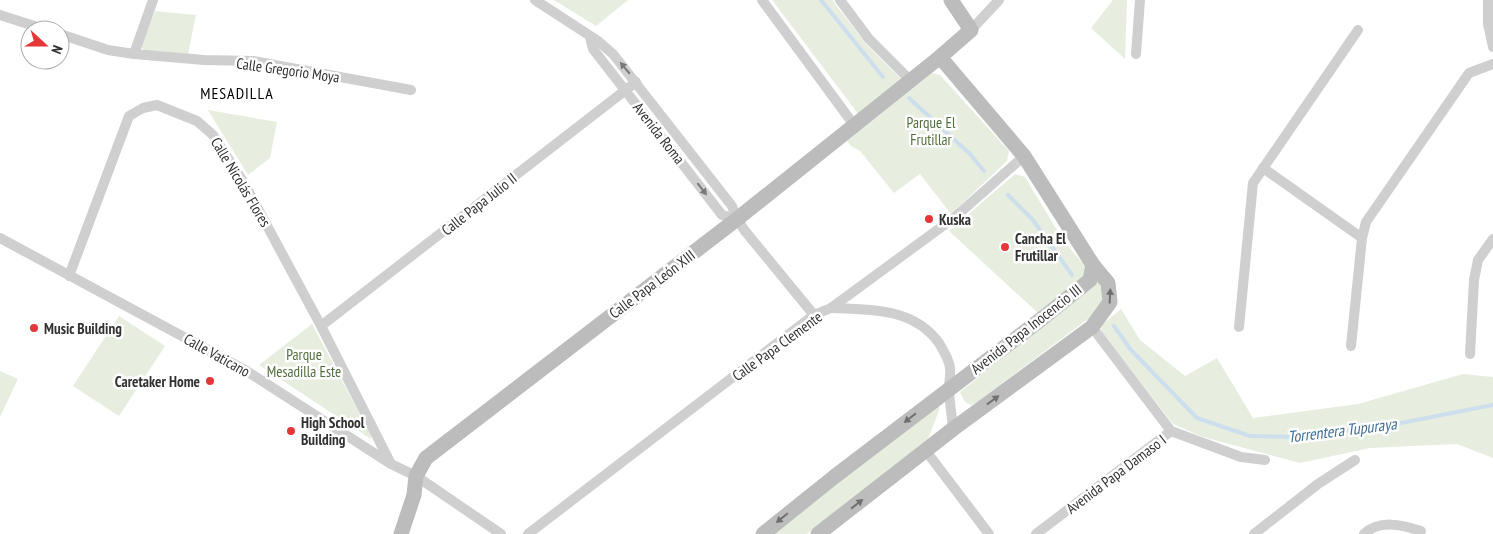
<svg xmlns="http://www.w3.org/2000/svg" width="1493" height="534" viewBox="0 0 1493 534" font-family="'PT Sans Narrow',sans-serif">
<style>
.green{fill:#e7eee0}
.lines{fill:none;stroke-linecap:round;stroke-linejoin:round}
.stream{stroke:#cddeed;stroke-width:4}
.street{stroke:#cfcfcf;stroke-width:10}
.secondary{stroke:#bcbcbc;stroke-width:15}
.oneway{fill:#797979}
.oneway2{fill:#707070}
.poi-dot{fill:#e53738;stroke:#fff;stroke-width:2}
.labels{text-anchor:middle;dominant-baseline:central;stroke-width:5;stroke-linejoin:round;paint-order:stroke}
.street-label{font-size:15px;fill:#323232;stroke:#fff}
.park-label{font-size:15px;fill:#516e3e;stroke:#fff}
.poi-label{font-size:15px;font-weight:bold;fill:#323232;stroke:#fff;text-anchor:start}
.neighbourhood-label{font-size:16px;letter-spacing:1px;fill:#000;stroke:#fff}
.water-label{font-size:16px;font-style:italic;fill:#3e6d95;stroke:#fff}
</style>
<rect width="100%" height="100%" fill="#fff"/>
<g class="green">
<polygon points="554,0 628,0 596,26"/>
<polygon points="772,0 832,0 867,45 903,81 859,115"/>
<polygon points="1113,0 1127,0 1125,59 1091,28"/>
<polygon points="155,11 196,15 188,54 147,52 141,47"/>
<polygon points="932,73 940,75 1009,151 1007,161 951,214 920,174 894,193 860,151 851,146 847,141"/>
<polygon points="208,110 277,122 270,158 248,175"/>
<polygon points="1015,174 1025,177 1063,240 1086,267 1088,273 1039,314 949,231"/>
<polygon points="1098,282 1106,297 1096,313 977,402 971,405 965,402 960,392"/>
<polygon points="1121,309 1140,340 1185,376 1217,358 1253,418 1358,404 1463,374 1493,377 1493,458 1457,444 1370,448 1300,463 1203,437 1173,424 1101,332 1102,325"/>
<polygon points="119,316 165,346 119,416 73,386"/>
<polygon points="312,324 371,435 371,439 259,365"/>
<polygon points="0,371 18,379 0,417"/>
<polygon points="936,405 940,408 928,439 807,534 771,534"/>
</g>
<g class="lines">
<g class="stream">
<polyline points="821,0 883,77"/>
<polyline points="909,98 970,154 984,171"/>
<polyline points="1008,195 1033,220 1072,275"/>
<polyline points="1114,326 1131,350 1197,418 1250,436 1297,437 1396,424 1493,405"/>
</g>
<g class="street">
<polyline points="535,0 598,41 613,54 732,206 737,219 745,231 814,315"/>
<polyline points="762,0 854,125"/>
<polyline points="840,0 869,39 910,80"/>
<polyline points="1488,0 1488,24 1493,47"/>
<polyline points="0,15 47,30"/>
<polyline points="971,30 999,0"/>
<polyline points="60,34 108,50 134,54 204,60 253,61 411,90"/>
<polyline points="590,37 593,49 722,215 737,219"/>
<polyline points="134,54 153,0"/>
<polyline points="1136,54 1140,0"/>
<polyline points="1263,168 1362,238"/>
<polyline points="0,238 245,370 391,464 416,476 501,534"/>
<polyline points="69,276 129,116 143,108 157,105 197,121 213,135 244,183 321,326 391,464"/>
<path d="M831 308C870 309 914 308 939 343 943 350 949 359 950 368 951 374 949 381 949 387 949 401 952 415 953 429"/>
<polyline points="321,326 636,82"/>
<polyline points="1092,327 1171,431 1241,457 1265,460"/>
<polyline points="1239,327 1253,183 1358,30"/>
<polyline points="1351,346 1362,238 1366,222 1469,73 1493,64"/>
<polyline points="1470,354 1474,280 1478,260 1493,239"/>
<polyline points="926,451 989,534"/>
<polyline points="528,534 814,315 831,308 955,217 1024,156"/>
<polyline points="1036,534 1171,431"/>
<polyline points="1254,534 1318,484 1355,460"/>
<path d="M1364 534C1380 519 1402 525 1421 531"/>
</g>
<g class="secondary">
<polyline points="401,534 414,495 416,476 426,458 737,219 940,57 971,30 951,0"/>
<polyline points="763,534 834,477 1044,317 1090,280 1093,265"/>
<polyline points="818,534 953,429 1092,327 1110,302 1108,283 1093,265 1024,156 940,57"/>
</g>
</g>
<defs><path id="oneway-solid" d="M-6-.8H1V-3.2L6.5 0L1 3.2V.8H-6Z" transform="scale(1.25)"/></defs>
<g class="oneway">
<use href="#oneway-solid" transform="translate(625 68) rotate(-130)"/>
<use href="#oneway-solid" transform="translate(702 189) rotate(52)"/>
</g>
<g class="oneway2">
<use href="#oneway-solid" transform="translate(1110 296) rotate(-87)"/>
<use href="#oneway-solid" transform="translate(993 400) rotate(-36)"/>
<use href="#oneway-solid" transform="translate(910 418) rotate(142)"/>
<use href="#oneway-solid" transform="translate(857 504) rotate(-38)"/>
<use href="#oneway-solid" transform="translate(782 518) rotate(141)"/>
</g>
<g class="poi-dot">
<circle cx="929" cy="219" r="5"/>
<circle cx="1005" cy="247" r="5"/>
<circle cx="34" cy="328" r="5"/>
<circle cx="210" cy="381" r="5"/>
<circle cx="291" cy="431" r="5"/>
</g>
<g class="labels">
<g class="street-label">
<text transform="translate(288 70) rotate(8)">Calle Gregorio Moya</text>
<text transform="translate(659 133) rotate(52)">Avenida Roma</text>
<text transform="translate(241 182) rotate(59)">Calle Nicolás Flores</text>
<text transform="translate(479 204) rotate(-38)">Calle Papa Julio II</text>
<text transform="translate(652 284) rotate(-37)">Calle Papa León XIII</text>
<text transform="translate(1026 329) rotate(-38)">Avenida Papa Inocencio III</text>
<text transform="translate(777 346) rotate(-36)">Calle Papa Clemente</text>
<text transform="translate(217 355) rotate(29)">Calle Vaticano</text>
<text transform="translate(1116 474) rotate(-37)">Avenida Papa Damaso I</text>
</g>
<g class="park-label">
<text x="931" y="122">Parque El<tspan x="931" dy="17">Frutillar</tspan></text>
<text x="304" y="354">Parque<tspan x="304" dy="17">Mesadilla Este</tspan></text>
</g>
<g class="poi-label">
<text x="939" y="219">Kuska</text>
<text x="1015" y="238">Cancha El<tspan x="1015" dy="17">Frutillar</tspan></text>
<text x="44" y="328">Music Building</text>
<text x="200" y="381" text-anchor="end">Caretaker Home</text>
<text x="301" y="422">High School<tspan x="301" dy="17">Building</tspan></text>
</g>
<g class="neighbourhood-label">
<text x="237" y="93">MESADILLA</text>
</g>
<g class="water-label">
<text transform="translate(1342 430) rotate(-7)">Torrentera Tupuraya</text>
</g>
</g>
<g transform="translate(45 45) rotate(111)"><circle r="24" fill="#ffffff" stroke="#adadad"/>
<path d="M0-4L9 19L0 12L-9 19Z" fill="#e53738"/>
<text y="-8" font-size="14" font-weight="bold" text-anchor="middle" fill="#323232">N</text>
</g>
</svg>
